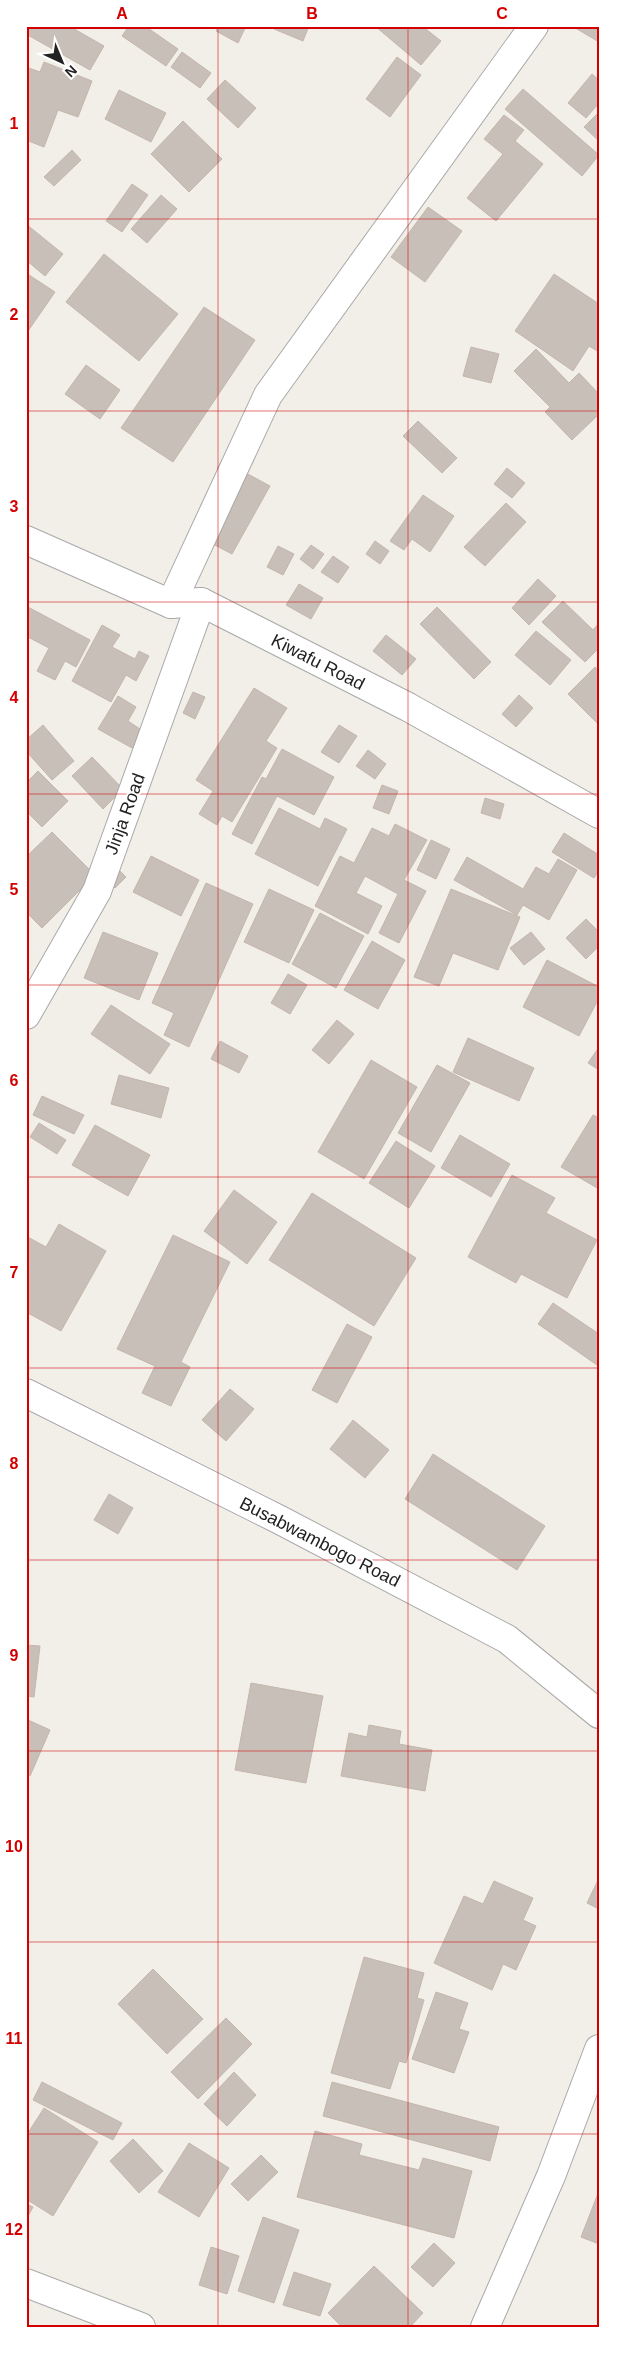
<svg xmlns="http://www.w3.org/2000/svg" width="625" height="2353" viewBox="0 0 625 2353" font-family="Arial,sans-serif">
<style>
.building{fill:#c7bfb8;stroke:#c4b6ab}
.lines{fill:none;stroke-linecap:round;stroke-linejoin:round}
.street-casing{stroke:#a9a9a9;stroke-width:30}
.street{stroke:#fff;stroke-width:28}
.grid{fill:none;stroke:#d40000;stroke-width:1;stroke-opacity:0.55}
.labels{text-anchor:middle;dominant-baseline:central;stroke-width:4;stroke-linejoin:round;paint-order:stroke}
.street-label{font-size:18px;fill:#222;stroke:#fff}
.neatline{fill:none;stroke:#d40000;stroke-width:2}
.grid-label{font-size:16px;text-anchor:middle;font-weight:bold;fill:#d40000}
</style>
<rect width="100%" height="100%" fill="#f2efe9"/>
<g class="building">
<polygon points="26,26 69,26 104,46 90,70 26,34"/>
<polygon points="129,26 145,26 178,49 166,66 122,36"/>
<polygon points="219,26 246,26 238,43 216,31"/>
<polygon points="275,26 309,26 303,41 274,29"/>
<polygon points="375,26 422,26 441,41 421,65"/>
<polygon points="572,26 599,26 599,42"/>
<polygon points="182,52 211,73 200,88 171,67"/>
<polygon points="397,57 421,75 390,117 366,99"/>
<polygon points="44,62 92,81 78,117 58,110 44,147 26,140 26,67 40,72"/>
<polygon points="592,74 599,80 599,103 586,118 568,103"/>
<polygon points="225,80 256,108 238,128 207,99"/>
<polygon points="523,89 599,155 582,176 505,109"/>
<polygon points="119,90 166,113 151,142 105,119"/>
<polygon points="599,112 599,141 584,127"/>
<polygon points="504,115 524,130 515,141 543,164 496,221 467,198 503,154 484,139"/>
<polygon points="183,121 222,159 189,192 151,154"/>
<polygon points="72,150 81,160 54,186 44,177"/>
<polygon points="132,184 148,195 122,232 106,221"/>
<polygon points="161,195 177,209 147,243 131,229"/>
<polygon points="428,207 462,231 425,282 391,257"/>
<polygon points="26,224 63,254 45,276 26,260"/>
<polygon points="104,254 178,314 139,361 66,302"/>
<polygon points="26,273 55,292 26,334"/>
<polygon points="554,274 599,304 599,352 589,346 573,371 515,331"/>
<polygon points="204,307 255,340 173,462 121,428"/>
<polygon points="471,347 499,354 491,383 463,376"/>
<polygon points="536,349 569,383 579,373 599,394 599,414 572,440 545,412 550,407 514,371"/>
<polygon points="86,365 120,390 100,419 65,394"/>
<polygon points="418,421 457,458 442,473 403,436"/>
<polygon points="222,460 270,486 232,554 205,540 219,515 201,505 215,480 232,478 217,469"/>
<polygon points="507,468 525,483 512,498 494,484"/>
<polygon points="423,495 454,516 430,552 412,539 404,550 390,541"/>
<polygon points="506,503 526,522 485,566 464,547"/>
<polygon points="375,541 389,551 380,564 366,554"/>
<polygon points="311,545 324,554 313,569 300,559"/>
<polygon points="278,546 294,554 283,575 267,567"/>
<polygon points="333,556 349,567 338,583 321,572"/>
<polygon points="538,579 556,596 529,625 512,608"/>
<polygon points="299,584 323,598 311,619 286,605"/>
<polygon points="563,601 593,630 599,623 599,648 585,662 542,622"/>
<polygon points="26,606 90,640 76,667 65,661 55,680 37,671 49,648 26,636"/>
<polygon points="437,607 491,662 474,679 420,624"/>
<polygon points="102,625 120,635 112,647 135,659 139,651 149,656 136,681 126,675 111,702 72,681"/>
<polygon points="536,631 571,660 550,685 515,655"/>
<polygon points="386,635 416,659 402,675 373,651"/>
<polygon points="595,667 599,671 599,725 568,694"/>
<polygon points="254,688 287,708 266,741 277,748 232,822 222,816 217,825 199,814 213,791 196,780"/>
<polygon points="193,692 205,697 195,719 183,713"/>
<polygon points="519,695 533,708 516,727 502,714"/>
<polygon points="118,696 136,707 128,721 143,731 132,748 98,729"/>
<polygon points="43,725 74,761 52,780 26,751 26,740"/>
<polygon points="339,725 357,736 339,763 321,752"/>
<polygon points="282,749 334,777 314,815 277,796 252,844 232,834 262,777 266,779"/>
<polygon points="368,750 386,764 375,779 356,766"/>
<polygon points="92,757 123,789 103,809 72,776"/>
<polygon points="38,771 68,801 42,827 26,811 26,783"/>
<polygon points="382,785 398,791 389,814 373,808"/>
<polygon points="485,798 504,804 500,819 481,813"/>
<polygon points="279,808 320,829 325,818 347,829 318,886 255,854"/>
<polygon points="395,824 427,840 404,880 426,891 399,943 379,933 398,894 365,876 356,893 382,906 368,934 315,906 340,856 354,863 372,828 389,836"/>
<polygon points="52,832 95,875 42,928 26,912 26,857"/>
<polygon points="564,833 599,855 599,870 594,878 552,852"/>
<polygon points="431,840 450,849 436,879 417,870"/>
<polygon points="151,856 199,880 181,916 133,892"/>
<polygon points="467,857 523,889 536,867 549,874 558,859 577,870 549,920 523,905 517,915 454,880"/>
<polygon points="117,868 126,877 115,888 107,880"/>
<polygon points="206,883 253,904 189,1047 164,1035 174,1013 152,1003"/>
<polygon points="269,889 314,910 289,963 244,942"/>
<polygon points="451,889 520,917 498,970 453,953 439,986 414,977"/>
<polygon points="320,913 364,936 336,988 292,964"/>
<polygon points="586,919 599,932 599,946 586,959 566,938"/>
<polygon points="103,932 158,953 139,1000 84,978"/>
<polygon points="531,932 545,949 524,965 510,948"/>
<polygon points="372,941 405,960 378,1009 344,990"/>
<polygon points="547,960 599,987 599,998 579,1036 523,1007"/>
<polygon points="288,974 307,985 290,1014 271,1003"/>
<polygon points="111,1005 170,1044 150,1074 91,1034"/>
<polygon points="337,1020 354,1034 329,1064 312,1050"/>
<polygon points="468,1038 534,1068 519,1101 453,1072"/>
<polygon points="220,1041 248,1056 239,1073 211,1059"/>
<polygon points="599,1047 599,1070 588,1063"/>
<polygon points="371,1060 417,1087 364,1179 318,1152"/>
<polygon points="437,1065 470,1083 431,1152 398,1133"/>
<polygon points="119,1075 169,1088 161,1118 111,1104"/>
<polygon points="42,1096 84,1115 74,1134 33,1115"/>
<polygon points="593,1115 599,1118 599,1189 561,1167"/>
<polygon points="39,1123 66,1140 57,1154 30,1137"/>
<polygon points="95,1125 150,1155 128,1196 72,1165"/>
<polygon points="460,1135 510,1164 491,1197 441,1168"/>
<polygon points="396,1141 435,1166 409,1208 369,1183"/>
<polygon points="512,1175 555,1198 546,1213 597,1240 567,1298 521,1274 516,1283 468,1257"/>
<polygon points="234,1190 277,1222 247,1264 204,1231"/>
<polygon points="312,1193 416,1258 374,1326 269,1260"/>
<polygon points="59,1224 106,1251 61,1331 26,1312 26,1236 46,1247"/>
<polygon points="173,1235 230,1262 181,1362 190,1367 171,1406 142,1393 155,1366 117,1349"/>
<polygon points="553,1303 599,1334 599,1362 597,1365 538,1324"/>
<polygon points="347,1324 372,1337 337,1403 312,1390"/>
<polygon points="230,1389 254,1409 226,1441 202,1420"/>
<polygon points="353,1420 389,1450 365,1478 330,1449"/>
<polygon points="433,1454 545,1526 517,1570 405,1499"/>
<polygon points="109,1494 133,1508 118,1534 94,1520"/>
<polygon points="26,1645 40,1646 34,1697 26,1696"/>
<polygon points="251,1683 323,1696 306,1783 235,1770"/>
<polygon points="26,1719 50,1730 30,1776 26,1774"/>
<polygon points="369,1725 401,1731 399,1744 432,1750 425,1791 341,1776 349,1733 367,1737"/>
<polygon points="599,1878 599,1909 587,1903"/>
<polygon points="494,1881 533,1898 523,1920 536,1926 516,1970 503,1964 492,1990 434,1963 464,1896 483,1904"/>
<polygon points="364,1957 424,1973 417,1998 424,2000 406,2063 399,2061 390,2089 331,2073"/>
<polygon points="153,1969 203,2019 167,2054 118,2004"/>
<polygon points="436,1992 468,2003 459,2029 469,2032 454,2073 412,2059"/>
<polygon points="226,2018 252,2044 198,2099 171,2072"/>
<polygon points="234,2072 256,2095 227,2126 204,2104"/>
<polygon points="42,2082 122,2123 113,2140 33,2100"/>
<polygon points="332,2082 499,2127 490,2161 323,2116"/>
<polygon points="44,2108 98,2142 53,2216 26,2199 26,2136"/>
<polygon points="315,2131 362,2144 359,2155 419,2170 423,2158 472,2171 454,2238 297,2197"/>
<polygon points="133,2139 163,2171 139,2193 110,2161"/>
<polygon points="189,2143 229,2168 199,2217 158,2192"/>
<polygon points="261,2155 278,2172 248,2201 231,2184"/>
<polygon points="599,2191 599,2244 581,2237"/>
<polygon points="26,2204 33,2207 26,2220"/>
<polygon points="263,2217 299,2230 274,2303 238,2291"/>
<polygon points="434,2243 455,2263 433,2287 411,2267"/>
<polygon points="211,2247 239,2256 227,2294 199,2285"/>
<polygon points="374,2266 423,2313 410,2327 342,2327 328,2313"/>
<polygon points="294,2272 331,2284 320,2316 283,2305"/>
</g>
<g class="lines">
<g class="street-casing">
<g id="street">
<polyline points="26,540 171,604 201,602 408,707 599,814"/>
<polyline points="171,604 268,395 534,26"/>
<polyline points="26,1015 97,891 201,602"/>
<polyline points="26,1393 280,1520 507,1639 599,1714"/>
<polyline points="26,2283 141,2327"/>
<polyline points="485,2327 551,2176 599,2049"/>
</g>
</g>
<use href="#street" class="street"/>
</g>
<path class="grid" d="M218 26V2327M408 26V2327M26 219H599M26 411H599M26 602H599M26 794H599M26 985H599M26 1177H599M26 1368H599M26 1560H599M26 1751H599M26 1942H599M26 2134H599"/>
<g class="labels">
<g class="street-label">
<text transform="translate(318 662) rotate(27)">Kiwafu Road</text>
<text transform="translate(125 814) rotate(-70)">Jinja Road</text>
<text transform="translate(320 1542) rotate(27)">Busabwambogo Road</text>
</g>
</g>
<rect width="625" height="2353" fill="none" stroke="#ffffff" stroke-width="55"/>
<g transform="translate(62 62) rotate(136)" stroke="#ffffff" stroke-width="4" paint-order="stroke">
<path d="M0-4L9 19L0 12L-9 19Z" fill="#222222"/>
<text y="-8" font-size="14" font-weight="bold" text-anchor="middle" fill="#222222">N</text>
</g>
<rect x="28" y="28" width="570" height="2298" class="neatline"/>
<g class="grid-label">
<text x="122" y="19">A</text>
<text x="312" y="19">B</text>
<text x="502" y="19">C</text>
<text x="14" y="129">1</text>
<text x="14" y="320">2</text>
<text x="14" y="512">3</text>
<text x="14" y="703">4</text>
<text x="14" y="895">5</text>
<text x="14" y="1086">6</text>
<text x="14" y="1278">7</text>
<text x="14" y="1469">8</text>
<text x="14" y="1661">9</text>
<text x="14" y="1852">10</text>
<text x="14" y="2044">11</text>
<text x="14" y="2235">12</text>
</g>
</svg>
